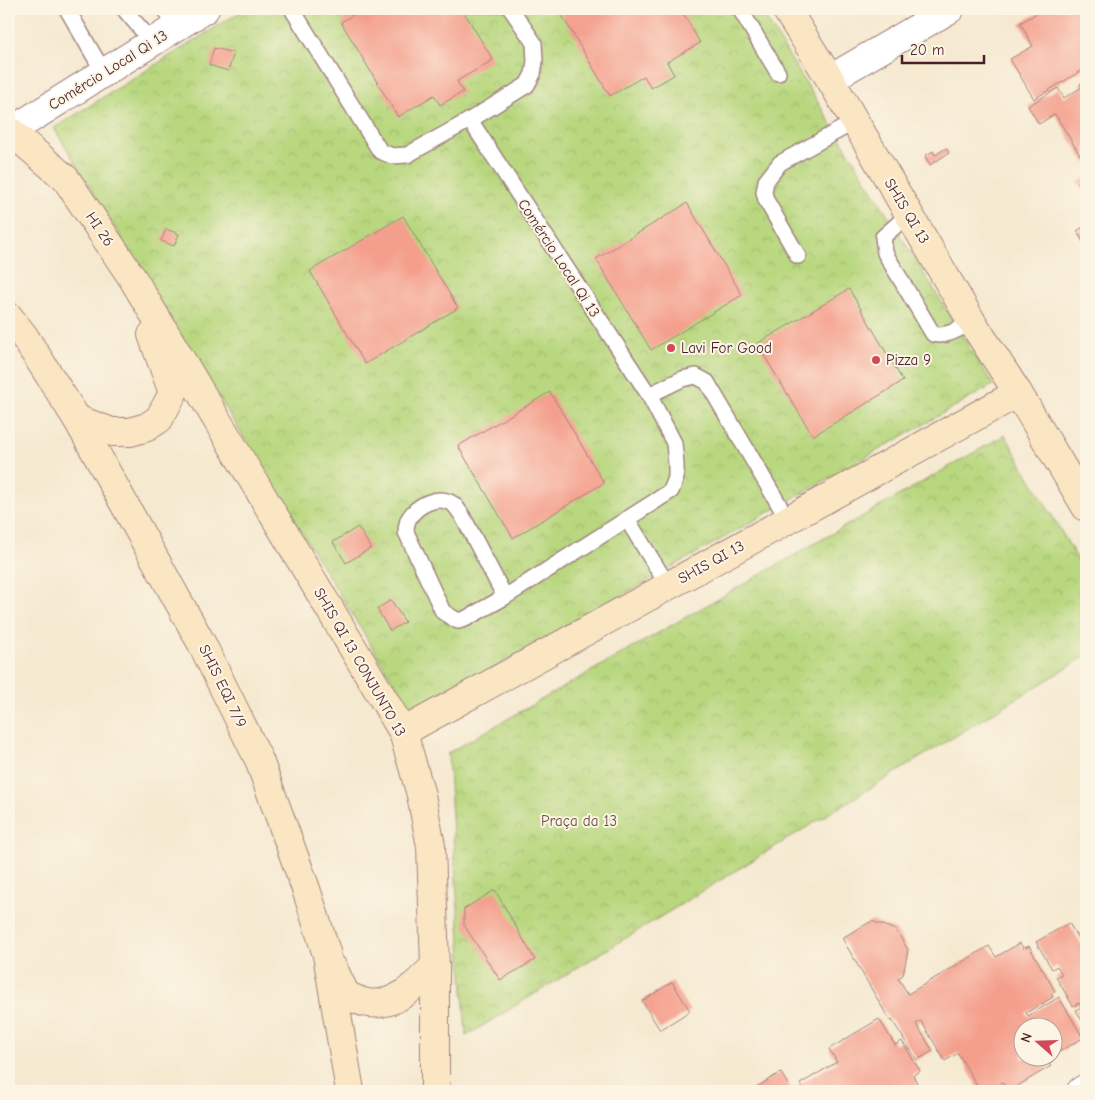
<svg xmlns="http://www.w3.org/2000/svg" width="1095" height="1100" viewBox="0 0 1095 1100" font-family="'Comic Neue',sans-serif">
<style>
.park{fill:url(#park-crowns);stroke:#817b54}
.building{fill:#f49f8c}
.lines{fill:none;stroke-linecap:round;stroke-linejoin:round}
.lane-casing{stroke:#a0847e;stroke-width:18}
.street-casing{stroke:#a0847e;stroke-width:30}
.secondary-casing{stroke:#a0847e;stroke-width:30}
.lane{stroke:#fff;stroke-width:15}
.street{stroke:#fff;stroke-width:28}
.secondary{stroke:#fbe6c3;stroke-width:28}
.poi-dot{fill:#d1495b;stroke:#fcf5e5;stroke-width:2}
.labels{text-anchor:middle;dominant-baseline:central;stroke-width:4;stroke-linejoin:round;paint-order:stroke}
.street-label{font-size:15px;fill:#4a1f2b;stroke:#fcf5e5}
.poi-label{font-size:15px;fill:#4a1f2b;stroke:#fcf5e5;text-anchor:start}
.park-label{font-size:15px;fill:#664d40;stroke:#fcf5e5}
</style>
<defs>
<pattern id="park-crowns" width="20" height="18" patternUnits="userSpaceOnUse" patternTransform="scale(1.25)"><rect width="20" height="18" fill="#b8d77e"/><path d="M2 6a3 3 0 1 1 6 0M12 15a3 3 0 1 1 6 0" fill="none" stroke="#a0b86d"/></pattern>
</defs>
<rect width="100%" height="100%" fill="#fcf5e5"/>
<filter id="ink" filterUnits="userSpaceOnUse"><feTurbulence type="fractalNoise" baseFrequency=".02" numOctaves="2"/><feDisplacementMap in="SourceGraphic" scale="10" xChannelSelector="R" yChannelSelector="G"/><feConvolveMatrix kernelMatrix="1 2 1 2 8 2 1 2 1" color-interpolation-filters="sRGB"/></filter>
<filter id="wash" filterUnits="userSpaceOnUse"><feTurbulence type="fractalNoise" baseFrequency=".0096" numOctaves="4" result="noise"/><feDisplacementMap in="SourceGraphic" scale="20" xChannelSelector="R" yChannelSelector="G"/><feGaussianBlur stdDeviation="1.12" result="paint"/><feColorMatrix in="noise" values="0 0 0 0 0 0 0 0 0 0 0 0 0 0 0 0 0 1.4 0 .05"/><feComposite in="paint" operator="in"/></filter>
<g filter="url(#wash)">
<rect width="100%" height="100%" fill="#f5e9d0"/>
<g class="park">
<polygon points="245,9 760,9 993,385 413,714 54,128"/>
<polygon points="1005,435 1086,574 1086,656 466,1036 448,753"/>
</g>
<g id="blocks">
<g class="building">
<polygon points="363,9 462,9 493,60 457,81 463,92 440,105 434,95 398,117 341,22"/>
<polygon points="558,9 681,9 700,43 667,62 674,75 651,88 644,76 610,96"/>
<polygon points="1044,9 1086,9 1086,68 1034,99 1010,59 1033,46 1020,23"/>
<polygon points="214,48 234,53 228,71 209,65"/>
<polygon points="1086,80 1086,165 1055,114 1039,124 1028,106 1058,88 1064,98 1082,87 1080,84"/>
<polygon points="946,148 949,153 930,165 925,156 933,151 935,155"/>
<polygon points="1086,178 1086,196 1078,182"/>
<polygon points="687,203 742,295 651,350 596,259"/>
<polygon points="403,216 458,308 365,364 310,271"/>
<polygon points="1086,225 1086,247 1077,231"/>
<polygon points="166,229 179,234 174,246 161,241"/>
<polygon points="849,289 903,381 813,436 757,344"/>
<polygon points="550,392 604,483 513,538 458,446"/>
<polygon points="358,527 371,548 346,563 333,542"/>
<polygon points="391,600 405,622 390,631 377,609"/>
<polygon points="495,890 535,960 500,980 464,925 464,909"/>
<polygon points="872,921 896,930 908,950 903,975 898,978 908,994 989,946 996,957 1020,943 1023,948 1025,946 1026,948 1029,946 1055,991 1051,994 1053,997 1026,1013 1028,1016 1059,997 1083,1038 1052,1056 1052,1028 1022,1028 1022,1058 1052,1058 1053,1060 1049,1063 1051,1066 1009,1091 1002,1082 999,1084 1001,1087 994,1091 980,1091 958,1053 945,1061 921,1021 916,1024 933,1051 917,1060 892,1020 890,1021 842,938"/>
<polygon points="1069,923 1081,944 1086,941 1086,1028 1076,1010 1081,1007 1079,1003 1073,1006 1056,977 1062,974 1057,966 1052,969 1036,942"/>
<polygon points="672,982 690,1011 660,1030 642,1001"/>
<polygon points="879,1019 895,1045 902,1041 920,1071 913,1075 917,1083 916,1084 918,1087 921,1086 924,1091 905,1091 904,1090 903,1091 804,1091 800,1084 837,1062 829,1049"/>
<polygon points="781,1073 792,1091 750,1091 778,1074"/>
</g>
</g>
</g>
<g filter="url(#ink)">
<use href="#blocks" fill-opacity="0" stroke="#a0847e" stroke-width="1"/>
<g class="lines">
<g class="lane-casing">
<g id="lane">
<polyline points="67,9 104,73"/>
<polyline points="124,9 152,42"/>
<polyline points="165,9 176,27"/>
<polyline points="292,9 380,151 392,156 407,155 470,120 527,85 533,74 535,61 534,43 511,9"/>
<polyline points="740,9 778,73"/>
<path d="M470 120 649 395 674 443 676 464V478L671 491 505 597 465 619 458 621 443 612 406 532C406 528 407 523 408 520 416 505 438 494 453 504 457 507 460 513 463 517L505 597"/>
<path d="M909 214 883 237 885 253 933 334C947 338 959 328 972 322"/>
<polyline points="798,256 766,200 764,192 766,181 780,163 854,122"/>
<polyline points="649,395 682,379 696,376 707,382 788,520"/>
<polyline points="627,519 668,586"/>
</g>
</g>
<g class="street-casing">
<g id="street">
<polyline points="830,79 950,9"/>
<polyline points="11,131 205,9"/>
<polyline points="1081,1091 1086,1088"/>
</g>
</g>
<g class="secondary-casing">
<g id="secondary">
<polyline points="786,9 830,79 972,322 1018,393 1086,507"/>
<polyline points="9,130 66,179 133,279 403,732 421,795 431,846 435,966 435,1091"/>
<polyline points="9,317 24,336 77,419 202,644 259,760 306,889 327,955 350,1091"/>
<polyline points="77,419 112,432 130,432 147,427 159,419 173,393 152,335"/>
<polyline points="403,732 1018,393"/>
<path d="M333 968 346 995C353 998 361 1002 368 1003 397 1007 416 984 435 966"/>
</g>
</g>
<use href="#lane" class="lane"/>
<use href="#street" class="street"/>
<use href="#secondary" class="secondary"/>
</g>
</g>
<g class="poi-dot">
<circle cx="671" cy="348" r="5"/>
<circle cx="876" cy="360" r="5"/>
</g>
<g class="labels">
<g class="street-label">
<text transform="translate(108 70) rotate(-32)">Comércio Local Qi 13</text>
<text transform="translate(907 211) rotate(59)">SHIS QI 13</text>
<text transform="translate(100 229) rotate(56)">HI 26</text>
<text transform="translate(559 258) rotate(57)">Comércio Local Qi 13</text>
<text transform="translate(711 562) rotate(-29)">SHIS QI 13</text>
<text transform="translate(360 662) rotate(60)">SHIS QI 13 CONJUNTO 13</text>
<text transform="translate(223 686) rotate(64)">SHIS EQI 7/9</text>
</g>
<g class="poi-label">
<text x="681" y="348">Lavi For Good</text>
<text x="886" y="360">Pizza 9</text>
</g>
<g class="park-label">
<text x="579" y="821">Praça da 13</text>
</g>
</g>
<rect width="1095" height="1100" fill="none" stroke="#fcf5e5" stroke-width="30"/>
<g transform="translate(1038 1042) rotate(290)"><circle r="24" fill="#fcf5e5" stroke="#b59f9b"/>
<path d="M0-4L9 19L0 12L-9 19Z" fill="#d1495b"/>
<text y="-8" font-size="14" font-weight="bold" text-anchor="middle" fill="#4a1f2b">N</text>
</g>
<path d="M902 55v8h82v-8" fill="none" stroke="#4a1f2b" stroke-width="2.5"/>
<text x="910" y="55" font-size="15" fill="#4a1f2b" stroke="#fcf5e5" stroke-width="4" paint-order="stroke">20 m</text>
</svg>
